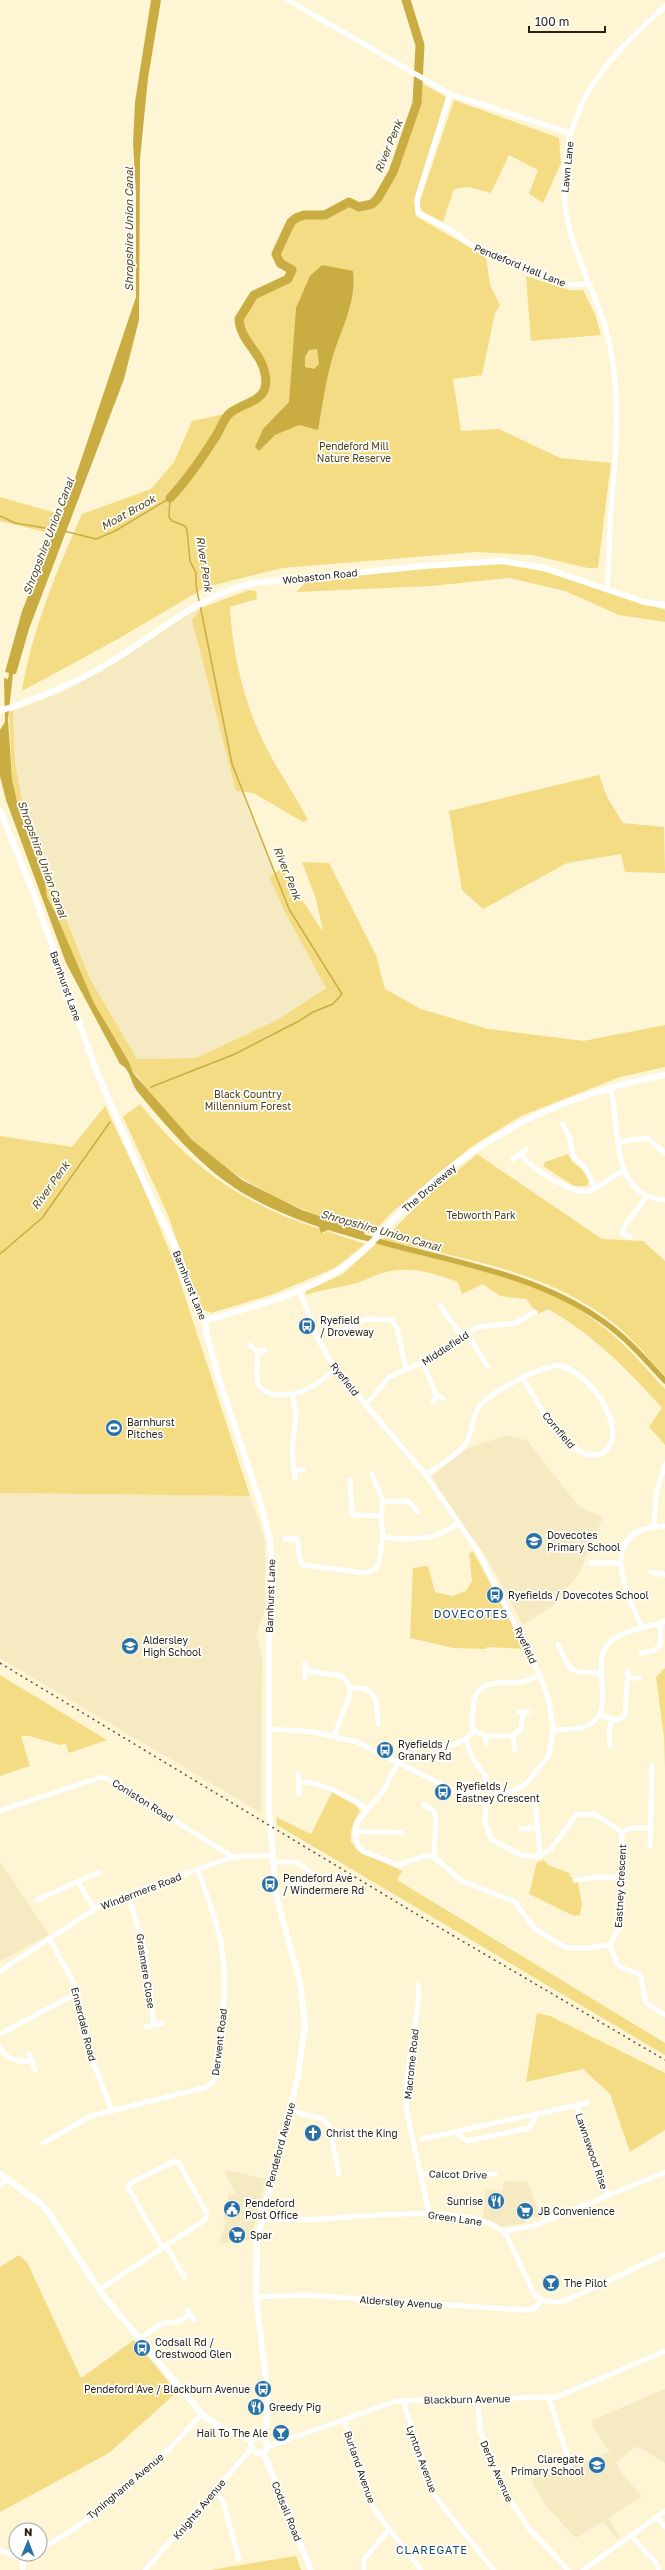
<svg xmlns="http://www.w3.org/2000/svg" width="665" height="2570" viewBox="0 0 665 2570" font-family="'Golos Text',sans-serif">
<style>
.built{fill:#f5eac2}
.green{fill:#f4dc85}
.water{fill:#c9ad43;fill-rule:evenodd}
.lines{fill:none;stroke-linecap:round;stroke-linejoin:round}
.stream{stroke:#c9ad43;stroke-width:1.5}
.canal{stroke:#c9ad43;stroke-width:5.5}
.river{stroke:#c9ad43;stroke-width:9}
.minor{stroke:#fff;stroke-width:5}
.tertiary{stroke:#fff;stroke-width:6}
.rail{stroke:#575141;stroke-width:1.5;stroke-dasharray:2 4;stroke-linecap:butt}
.labels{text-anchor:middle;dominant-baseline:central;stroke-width:3.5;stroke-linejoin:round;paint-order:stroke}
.street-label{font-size:10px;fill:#262216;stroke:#fff}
.park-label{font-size:10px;fill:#483c10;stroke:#fff}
.poi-label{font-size:10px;fill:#262216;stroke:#fff;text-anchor:start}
.water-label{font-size:11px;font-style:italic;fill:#504519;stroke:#fff}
.neighbourhood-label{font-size:11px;letter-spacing:1px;fill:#144669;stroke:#fff}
</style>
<rect width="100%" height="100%" fill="#fef5d4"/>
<g class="built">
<polygon points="201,608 232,764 275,873 270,877 285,912 326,987 277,1020 196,1058 137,1059 89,977 25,814 15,763 13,711 65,691 116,662 187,614"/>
<polygon points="506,1436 527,1440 579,1507 603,1517 579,1573 554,1605 523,1625 491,1565 431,1477 468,1448"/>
<polygon points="0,1493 250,1496 265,1540 265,1609 256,1635 262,1656 261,1813 0,1658"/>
<polygon points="0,1861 49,1935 0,1961"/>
<polygon points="226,2170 266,2179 250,2240 219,2244 227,2219 223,2218 229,2193 236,2194 225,2173"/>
<polygon points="504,2181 528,2182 540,2218 527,2216 525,2223 503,2227 483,2219 485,2188 502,2191"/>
<polygon points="665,2389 665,2463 637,2446 616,2462 622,2474 642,2496 608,2518 620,2537 617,2539 603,2521 576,2538 547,2507 531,2482 536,2477 556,2470 557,2473 567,2470 567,2468 610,2452 592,2426 593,2420"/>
</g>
<g class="green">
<path d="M418 81 446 97 414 200 416 216 486 257 490 285 500 305 495 313 482 375 453 379 461 431 499 429 560 458 611 463 598 568H588L532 555 476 552 282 568 206 587 118 639 22 691C32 630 57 570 82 514L151 489 174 462 192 421C229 413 287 406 256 354 249 342 240 334 239 319L254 295 288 279 292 270 280 263 276 254 291 222 296 218 304 215H325L349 202 364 207 378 198 393 171 417 103Z"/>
<polygon points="454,100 559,138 561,163 543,203 529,194 538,170 509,155 491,193 469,187 454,189 443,222 422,211 419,204"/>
<polygon points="526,276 569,290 583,290 595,314 601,335 531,341"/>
<polygon points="0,497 56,513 53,534 0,521"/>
<polygon points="503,564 543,571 665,610 665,622 619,615 565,591 509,578 431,586 296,592 305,583 326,579 426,568"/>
<path d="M249 590 256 591 257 599 230 607C232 653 244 702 264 743 277 770 295 794 308 820L303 822 253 793 236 791 192 620 201 608Z"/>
<path d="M13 711 15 763 25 814 89 977 137 1059 196 1058 277 1020 326 988 285 912 269 877 282 868 323 932 316 899 302 862 329 863 376 955 385 989 421 1009 488 1029 583 1041 665 1025V1067L620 1077 521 1116 471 1147 390 1214 372 1234C274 1204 195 1163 137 1075L133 1073 129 1062 94 1003 56 914 47 897 45 882 20 814 12 779 9 712Z"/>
<polygon points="599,775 607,797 623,823 664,827 665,873 625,872 621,854 567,863 483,909 462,890 449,811"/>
<path d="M140 1104C192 1168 242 1204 320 1229L324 1234 326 1231 365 1244 335 1268 271 1295 211 1313 201 1309 168 1215 123 1117Z"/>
<polygon points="105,1106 144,1189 173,1260 250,1496 0,1493 0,1136 72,1147"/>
<path d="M477 1154 602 1239 643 1241 665 1261V1376C648 1357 631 1337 612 1322 546 1271 462 1258 383 1240L426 1197Z"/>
<polygon points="568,1154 573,1163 582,1168 589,1181 587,1186 574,1186 543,1166 545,1162"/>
<path d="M377 1243C449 1262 532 1274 593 1319 621 1339 642 1364 665 1389V1445L649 1427 662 1408C626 1368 595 1336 548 1309L538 1314 526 1299 500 1296 483 1284 462 1294 458 1282C433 1273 412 1266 386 1272 376 1274 366 1280 357 1283 339 1288 322 1289 306 1295V1291L343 1274Z"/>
<polygon points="473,1551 525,1649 487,1647 486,1649 453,1648 410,1638 413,1568 428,1566 435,1592 452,1596 466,1591 472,1581 469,1554"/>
<polygon points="665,1668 665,1767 664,1737 656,1677"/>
<polygon points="0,1675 107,1740 69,1753 66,1744 60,1745 29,1736 21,1736 30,1766 0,1776"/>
<path d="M332 1792 355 1805 360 1811C353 1821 350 1830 351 1842L363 1853 402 1871 397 1880 665 2043V2055L277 1825 276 1817 311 1834Z"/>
<polygon points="544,1860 548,1865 569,1873 570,1877 577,1878 582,1904 580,1915 574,1916 529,1894 537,1862"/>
<polygon points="537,2013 550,2016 665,2073 665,2130 630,2152 610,2094 583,2069 526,2082"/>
<polygon points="19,2255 27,2262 81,2378 134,2340 177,2392 109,2453 0,2512 0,2267"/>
<polygon points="296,2556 301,2570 210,2570"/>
</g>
<g class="water">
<path d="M151 0H161L148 78 140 159 139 320 124 379 29 629 16 674H13L8 719 12 779 20 814 45 882 47 897 56 914 94 1003 129 1062 133 1073 192 1140 242 1180 302 1210 364 1231 365 1238 362 1240 328 1230 321 1233 319 1227C283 1215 241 1196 212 1171 184 1147 160 1119 137 1091 130 1081 131 1070 120 1064L66 963 6 800 0 776V730L5 722 4 678 8 679 9 673 5 672 22 611 72 487 136 297V193L133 143 135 102Z"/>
<path d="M322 265 353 271C357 305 339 331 331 363 325 385 322 408 318 430L299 425 275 435 259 451 255 447 263 429 289 402 296 308 310 276ZM317 349 319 364 314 369 305 367V357L309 350Z"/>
</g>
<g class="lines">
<g class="stream">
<polyline points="170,498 169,517 172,521 185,526 187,530 190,561 196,573 196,585 199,601"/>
<polyline points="0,516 15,523 57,530"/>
<polyline points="64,531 96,539 115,531 170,498"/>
<polyline points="151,1087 235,1054 299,1021 313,1012 333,1004 342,994 289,909 232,764 200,605"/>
<polyline points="0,1254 42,1218 110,1122"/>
</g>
<path class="canal" d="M360 1236C442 1261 529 1270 601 1320 626 1337 645 1359 665 1381"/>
<path class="river" d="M170 498C188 479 202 458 216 436 220 430 224 418 230 413 245 401 271 402 265 374 262 353 240 341 239 319L254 295 288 279 292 270 280 263 276 254 291 222 296 218 304 215H325L349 202 359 207 372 204 378 198 393 172 417 103 420 45 406 0"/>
<g class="minor">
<polyline points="288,0 450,94 570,133"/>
<polyline points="450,94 417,199 418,213 451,230 471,245 568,285 590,284"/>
<path d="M607 589C609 564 609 538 611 513 615 456 621 409 611 351 604 310 583 275 571 235 555 181 566 120 600 74 618 49 643 28 665 6"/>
<path d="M610 1087C622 1127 607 1195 665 1200"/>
<polyline points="563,1124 570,1139 573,1156 587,1171 595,1188"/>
<polyline points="618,1142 647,1138 665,1153"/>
<path d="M521 1154C531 1168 571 1195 589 1191 599 1188 612 1176 623 1171"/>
<polyline points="513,1159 526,1150"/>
<path d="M630 1237 622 1233C626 1218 640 1210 646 1196"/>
<polyline points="441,1306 462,1337"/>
<polyline points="349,1328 353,1334"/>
<polyline points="339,1332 366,1319 392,1320 397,1328 406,1369"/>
<polyline points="467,1333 488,1367"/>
<polyline points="250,1345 258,1352 265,1350"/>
<path d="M258 1352C258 1361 255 1374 258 1383 259 1388 264 1391 269 1393 292 1401 319 1385 335 1369"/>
<polyline points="423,1363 436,1395"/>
<polyline points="292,1394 296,1413 292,1451 295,1478"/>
<polyline points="433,1402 436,1395 443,1398"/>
<polyline points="366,1405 389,1377 428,1360 477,1327 516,1323 535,1312"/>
<polyline points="294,1470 303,1470"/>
<path d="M426 1475C438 1466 454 1457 464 1446 473 1435 471 1420 478 1409 487 1393 535 1370 553 1366 582 1361 629 1426 607 1449 579 1478 534 1398 523 1378"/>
<polyline points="350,1480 352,1515 381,1516"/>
<polyline points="383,1501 408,1501 418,1512"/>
<polyline points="654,1526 656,1495 665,1464"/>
<path d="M383 1536C394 1541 428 1539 439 1534 446 1531 452 1527 459 1523"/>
<polyline points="285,1539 297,1539 300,1561 303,1565 365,1573 375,1569 379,1563 383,1536 381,1516 383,1501 372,1474"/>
<polyline points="591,1563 620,1563"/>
<polyline points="651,1572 665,1575"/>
<polyline points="603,1595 627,1593"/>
<path d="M642 1628C625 1590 595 1528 665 1526"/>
<path d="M558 1644C571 1674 569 1672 601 1673"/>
<polyline points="641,1653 653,1651 660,1646 661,1623"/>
<polyline points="305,1670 341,1676 349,1684 350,1694 334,1736"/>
<polyline points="305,1678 305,1663"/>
<polyline points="628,1678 640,1678"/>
<path d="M350 1689C378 1683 377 1704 378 1724"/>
<polyline points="519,1712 528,1712"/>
<polyline points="599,1715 618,1720 625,1716 628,1671"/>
<polyline points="269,1729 314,1732 357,1742 458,1793 486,1797 513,1791 527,1783 549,1755 553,1730 549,1701 540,1675 479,1553 426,1475 335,1369 318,1339 299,1289"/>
<path d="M553 1730C563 1729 575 1730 584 1727 622 1713 586 1665 610 1642 623 1630 649 1627 665 1621"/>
<polyline points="486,1736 486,1743"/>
<path d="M513 1736H486L474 1731C471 1724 472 1716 473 1709 474 1678 498 1684 519 1682 527 1681 533 1678 540 1675"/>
<polyline points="466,1740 473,1759 486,1776 486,1785"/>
<path d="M432 1746C450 1746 462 1745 474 1731"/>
<polyline points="610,1746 609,1733 611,1719"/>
<polyline points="515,1750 513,1736 521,1729 523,1712"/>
<polyline points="398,1762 384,1790 358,1821 355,1831 358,1847 364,1852 399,1865 423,1856 434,1857 462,1881 515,1902 535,1929 561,1945 568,1948 587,1948 610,1945 620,1926 622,1832 594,1814 576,1815 551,1849 537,1857 521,1855 491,1839 485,1822 486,1797"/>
<polyline points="298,1774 299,1794"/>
<path d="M298 1782C326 1782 345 1796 368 1809"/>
<polyline points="535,1796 540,1856"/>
<polyline points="424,1805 434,1811 436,1817 434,1857"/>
<polyline points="0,1811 102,1777 108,1779 233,1857"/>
<polyline points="521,1829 537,1828"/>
<polyline points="355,1831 402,1833"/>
<polyline points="622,1832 631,1828 651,1828"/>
<polyline points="650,1846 652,1765"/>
<polyline points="273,1862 296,1862 311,1872"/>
<polyline points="575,1880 600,1877 622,1878"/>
<polyline points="78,1882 95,1909"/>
<polyline points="128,1894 145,1952 154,2025"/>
<polyline points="37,1900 99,1872"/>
<polyline points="50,1940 75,1985 89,2051 112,2111"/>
<polyline points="610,1945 617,1964 622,1968 640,1974 646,2003 665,2015"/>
<polyline points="0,1971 95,1909 128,1894 233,1857 273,1855"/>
<polyline points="418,1985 419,1996 406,2086 406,2108 429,2213"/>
<polyline points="146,2027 162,2023"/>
<polyline points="0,2034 77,1993"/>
<path d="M0 2046C4 2060 20 2063 32 2060"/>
<polyline points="29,2054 35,2070"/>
<polyline points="577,2106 608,2196"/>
<polyline points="289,2110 322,2119 329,2125 339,2174"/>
<polyline points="455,2132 467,2141 529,2128 537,2114"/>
<polyline points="422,2139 587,2103"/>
<path d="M43 2143 91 2116 207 2087 215 2080C221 2036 228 1992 222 1949 218 1922 206 1895 198 1869"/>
<polyline points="420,2174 495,2174"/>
<polyline points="0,2185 7,2179"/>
<path d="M261 2219C280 2219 300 2221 319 2219 359 2217 482 2201 507 2236L534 2294C544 2304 555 2304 567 2300L665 2254"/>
<polyline points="503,2231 533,2226 665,2172"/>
<polyline points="166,2245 184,2277"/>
<polyline points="99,2290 205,2220 207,2214 179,2163 174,2161 129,2184 128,2187 162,2247"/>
<polyline points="256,2297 304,2295 524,2310 534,2309 542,2300"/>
<polyline points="187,2310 194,2320"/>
<polyline points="141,2338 160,2324 180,2321 190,2314"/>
<polyline points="549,2398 573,2474"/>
<polyline points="478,2399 480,2431 508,2497 527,2526 568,2570"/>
<polyline points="403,2401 434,2495 494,2570"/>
<polyline points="344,2421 373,2508 421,2570"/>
<polyline points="267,2447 396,2401 557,2397 665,2351"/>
<polyline points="214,2491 223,2501 239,2559"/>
<polyline points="657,2517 665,2527"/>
<polyline points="631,2536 655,2561 659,2570"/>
<path d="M40 2549C102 2517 156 2464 202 2414"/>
<polyline points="0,2550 22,2559"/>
<polyline points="23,2570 22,2559 30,2554"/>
<polyline points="145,2570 252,2448"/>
<polyline points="364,2570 364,2559 389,2530"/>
<polyline points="583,2570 665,2511"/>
</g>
<g class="tertiary">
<path d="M0 711C39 698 76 683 111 662 157 634 200 594 254 583L424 566 502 561 544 568 644 602 665 605"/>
<polyline points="0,811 32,889 96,1070 149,1193 177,1250 196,1303 206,1321 206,1331 219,1379 259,1498 270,1540 272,1577 269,1626 269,1808 276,1895 300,1982 305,2025 298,2076 257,2240 256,2297 268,2394 266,2426 263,2437"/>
<path d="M206 1321C246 1308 297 1296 334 1273 367 1253 391 1220 420 1193 492 1128 571 1093 665 1075"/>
<polyline points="0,2174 39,2202 49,2213 99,2290 202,2414 217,2425 252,2441"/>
<circle cx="259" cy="2445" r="8"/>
<polyline points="263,2452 311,2570"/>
</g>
<polyline class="rail" points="0,1663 423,1918 665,2060"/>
</g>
<defs>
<g id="bus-disc" transform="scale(0.9)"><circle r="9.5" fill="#2971a5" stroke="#fff"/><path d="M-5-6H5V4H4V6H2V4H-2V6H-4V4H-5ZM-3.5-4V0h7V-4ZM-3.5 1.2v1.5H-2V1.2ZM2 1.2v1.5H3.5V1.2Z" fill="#fff"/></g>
<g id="stadium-disc" transform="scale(0.9)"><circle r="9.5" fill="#2971a5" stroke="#fff"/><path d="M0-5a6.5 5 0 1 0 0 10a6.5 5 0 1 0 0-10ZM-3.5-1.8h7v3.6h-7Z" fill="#fff"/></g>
<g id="school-disc" transform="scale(0.9)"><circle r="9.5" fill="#2971a5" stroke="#fff"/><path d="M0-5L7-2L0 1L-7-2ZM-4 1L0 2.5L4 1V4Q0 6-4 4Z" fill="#fff"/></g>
<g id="church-disc" transform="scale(0.9)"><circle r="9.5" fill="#2971a5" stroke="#fff"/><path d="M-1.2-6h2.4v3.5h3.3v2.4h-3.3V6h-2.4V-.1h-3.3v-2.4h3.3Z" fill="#fff"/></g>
<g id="restaurant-disc" transform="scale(0.9)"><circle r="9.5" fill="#2971a5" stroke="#fff"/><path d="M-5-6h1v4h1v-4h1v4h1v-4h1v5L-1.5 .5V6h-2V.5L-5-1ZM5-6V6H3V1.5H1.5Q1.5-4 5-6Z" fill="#fff"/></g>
<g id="civic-disc" transform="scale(0.9)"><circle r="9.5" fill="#2971a5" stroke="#fff"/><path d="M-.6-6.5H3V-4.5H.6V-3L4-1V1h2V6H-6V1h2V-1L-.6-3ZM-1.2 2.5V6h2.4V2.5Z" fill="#fff"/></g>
<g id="supermarket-disc" transform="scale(0.9)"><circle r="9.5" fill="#2971a5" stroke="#fff"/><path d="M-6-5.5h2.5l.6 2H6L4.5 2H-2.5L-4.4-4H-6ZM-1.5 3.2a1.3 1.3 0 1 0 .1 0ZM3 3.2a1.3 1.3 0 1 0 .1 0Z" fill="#fff"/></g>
<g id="bar-disc" transform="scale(0.9)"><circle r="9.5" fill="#2971a5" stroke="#fff"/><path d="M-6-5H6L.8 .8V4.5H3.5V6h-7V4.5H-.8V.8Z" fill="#fff"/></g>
</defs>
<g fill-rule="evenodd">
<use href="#bus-disc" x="307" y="1326"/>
<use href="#stadium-disc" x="114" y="1428"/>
<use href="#school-disc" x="534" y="1541"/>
<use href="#bus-disc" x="495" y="1595"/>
<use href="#school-disc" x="130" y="1646"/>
<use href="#bus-disc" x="385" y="1750"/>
<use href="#bus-disc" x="443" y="1792"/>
<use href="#bus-disc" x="270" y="1884"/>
<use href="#church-disc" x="313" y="2133"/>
<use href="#restaurant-disc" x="496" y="2201"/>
<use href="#civic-disc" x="232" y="2209"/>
<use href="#supermarket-disc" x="525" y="2211"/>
<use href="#supermarket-disc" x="237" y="2235"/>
<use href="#bar-disc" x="551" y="2283"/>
<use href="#bus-disc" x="142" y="2348"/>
<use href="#bus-disc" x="263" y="2389"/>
<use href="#restaurant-disc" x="256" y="2407"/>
<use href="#bar-disc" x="281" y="2433"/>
<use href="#school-disc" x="597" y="2465"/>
</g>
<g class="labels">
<g class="street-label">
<text transform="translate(567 167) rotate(-84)">Lawn Lane</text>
<text transform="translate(520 265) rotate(22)">Pendeford Hall Lane</text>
<text transform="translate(320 576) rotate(-6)">Wobaston Road</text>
<text transform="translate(66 986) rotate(70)">Barnhurst Lane</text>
<text transform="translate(429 1188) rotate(-41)">The Droveway</text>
<text transform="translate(190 1285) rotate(68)">Barnhurst Lane</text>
<text transform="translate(445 1348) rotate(-33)">Middlefield</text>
<text transform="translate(345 1379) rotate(52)">Ryefield</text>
<text transform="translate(559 1430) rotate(50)">Cornfield</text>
<text transform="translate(270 1596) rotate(-88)">Barnhurst Lane</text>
<text transform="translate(526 1645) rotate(65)">Ryefield</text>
<text transform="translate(143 1800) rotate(32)">Coniston Road</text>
<text transform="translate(620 1886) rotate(-87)">Eastney Crescent</text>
<text transform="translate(141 1891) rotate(-21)">Windermere Road</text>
<text transform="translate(146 1971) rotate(81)">Grasmere Close</text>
<text transform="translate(84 2024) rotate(76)">Ennerdale Road</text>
<text transform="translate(219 2042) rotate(-83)">Derwent Road</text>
<text transform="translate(411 2064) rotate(-84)">Macrome Road</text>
<text transform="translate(280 2145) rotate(-75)">Pendeford Avenue</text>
<text transform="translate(592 2151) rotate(71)">Lawnswood Rise</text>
<text transform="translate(458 2174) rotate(1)">Calcot Drive</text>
<text transform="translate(455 2218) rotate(8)">Green Lane</text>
<text transform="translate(401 2302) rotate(4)">Aldersley Avenue</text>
<text transform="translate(467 2399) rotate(-1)">Blackburn Avenue</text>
<text transform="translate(422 2459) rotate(70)">Lynton Avenue</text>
<text transform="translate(360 2467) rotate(71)">Burland Avenue</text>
<text transform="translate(497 2471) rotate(66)">Derby Avenue</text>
<text transform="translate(125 2486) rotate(-40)">Tyninghame Avenue</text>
<text transform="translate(199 2509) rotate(-50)">Knights Avenue</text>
<text transform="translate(287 2511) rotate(68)">Codsall Road</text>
</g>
<g class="park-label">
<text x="354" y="446">Pendeford Mill<tspan x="354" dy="12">Nature Reserve</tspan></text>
<text x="248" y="1094">Black Country<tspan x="248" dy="12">Millennium Forest</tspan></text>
<text x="481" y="1215">Tebworth Park</text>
</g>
<g class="poi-label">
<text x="320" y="1320">Ryefield<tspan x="320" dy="12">/ Droveway</tspan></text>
<text x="127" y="1422">Barnhurst<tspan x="127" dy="12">Pitches</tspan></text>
<text x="547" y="1535">Dovecotes<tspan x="547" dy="12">Primary School</tspan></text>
<text x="508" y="1595">Ryefields / Dovecotes School</text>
<text x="143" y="1640">Aldersley<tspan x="143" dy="12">High School</tspan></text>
<text x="398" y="1744">Ryefields /<tspan x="398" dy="12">Granary Rd</tspan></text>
<text x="456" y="1786">Ryefields /<tspan x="456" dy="12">Eastney Crescent</tspan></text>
<text x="283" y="1878">Pendeford Ave<tspan x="283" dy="12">/ Windermere Rd</tspan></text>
<text x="326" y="2133">Christ the King</text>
<text x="483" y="2201" text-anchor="end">Sunrise</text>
<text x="245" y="2203">Pendeford<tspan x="245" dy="12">Post Office</tspan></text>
<text x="538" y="2211">JB Convenience</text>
<text x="250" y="2235">Spar</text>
<text x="564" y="2283">The Pilot</text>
<text x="155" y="2342">Codsall Rd /<tspan x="155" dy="12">Crestwood Glen</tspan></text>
<text x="250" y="2389" text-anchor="end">Pendeford Ave / Blackburn Avenue</text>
<text x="269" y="2407">Greedy Pig</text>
<text x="268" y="2433" text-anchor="end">Hail To The Ale</text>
<text x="584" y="2459" text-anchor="end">Claregate<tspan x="584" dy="12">Primary School</tspan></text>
</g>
<g class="water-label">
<text transform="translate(388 146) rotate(-68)">River Penk</text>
<text transform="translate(128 229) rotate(-90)">Shropshire Union Canal</text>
<text transform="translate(128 512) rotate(-29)">Moat Brook</text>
<text transform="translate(48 536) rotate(-69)">Shropshire Union Canal</text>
<text transform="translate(205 564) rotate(81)">River Penk</text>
<text transform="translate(43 859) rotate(70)">Shropshire Union Canal</text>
<text transform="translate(288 873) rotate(68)">River Penk</text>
<text transform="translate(50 1185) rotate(-54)">River Penk</text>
<text transform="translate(381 1230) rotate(16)">Shropshire Union Canal</text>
</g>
<g class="neighbourhood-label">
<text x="471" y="1613">DOVECOTES</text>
<text x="432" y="2549">CLAREGATE</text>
</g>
</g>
<g transform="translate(28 2542) rotate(1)"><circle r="19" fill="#ffffff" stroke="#a8a7a2"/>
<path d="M0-3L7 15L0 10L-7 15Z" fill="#2971a5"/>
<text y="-6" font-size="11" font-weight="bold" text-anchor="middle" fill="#262216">N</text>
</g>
<path d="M529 26v6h76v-6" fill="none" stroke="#262216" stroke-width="2"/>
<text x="535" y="26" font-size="12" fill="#262216" stroke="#ffffff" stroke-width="3" paint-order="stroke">100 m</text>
</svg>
